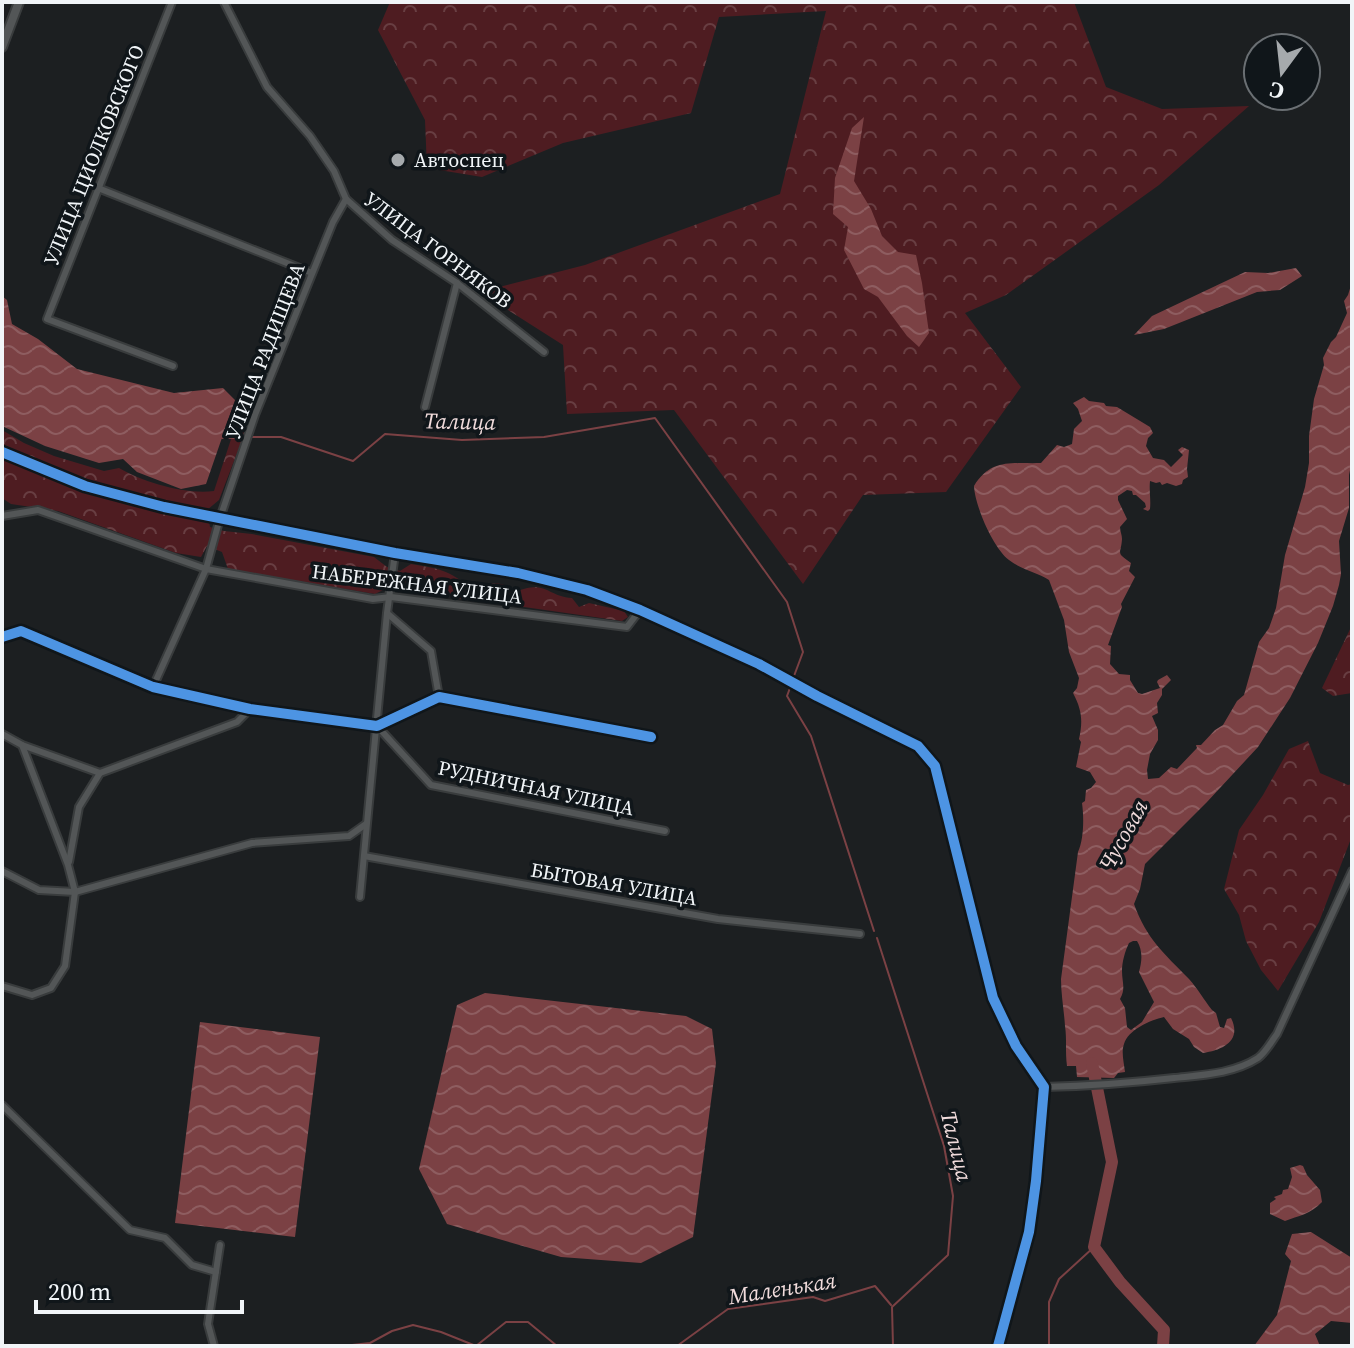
<svg xmlns="http://www.w3.org/2000/svg" width="1354" height="1348" viewBox="0 0 1354 1348" font-family="'Source Serif 4',serif">
<style>
.forest{fill:url(#forest-crowns)}
.water{fill:url(#water-waves);fill-rule:evenodd}
.lines{fill:none;stroke-linecap:round;stroke-linejoin:round}
.stream{stroke:#7b4144;stroke-width:2}
.river{stroke:#7b4144;stroke-width:12}
.street-casing{stroke:#393c3d;stroke-width:10}
.secondary-casing{stroke:#393c3d;stroke-width:12}
.street{stroke:#535657;stroke-width:6}
.secondary{stroke:#535657;stroke-width:8}
.cycleway-casing{stroke:#10161a;stroke-width:15}
.cycleway{stroke:#4d94e3;stroke-width:10}
.poi-dot{fill:#a6aaad;stroke:#10161a;stroke-width:3}
.labels{text-anchor:middle;dominant-baseline:central;stroke-width:7;stroke-linejoin:round;paint-order:stroke}
.street-label{font-size:20px;fill:#f1f5f8;stroke:#10161a}
.poi-label{font-size:20px;fill:#f1f5f8;stroke:#10161a;text-anchor:start}
.water-label{font-size:22px;font-style:italic;fill:#f1dcdc;stroke:#10161a}
</style>
<defs>
<pattern id="forest-crowns" width="20" height="18" patternUnits="userSpaceOnUse" patternTransform="scale(2)"><rect width="20" height="18" fill="#4e1c21"/><path d="M2 6a3 3 0 1 1 6 0M12 15a3 3 0 1 1 6 0" fill="none" stroke="#683e42"/></pattern>
<pattern id="water-waves" width="16" height="10" patternUnits="userSpaceOnUse" patternTransform="scale(2)"><rect width="16" height="10" fill="#7b4144"/><path d="M0 5q4-4 8 0t8 0" fill="none" stroke="#8e5d60"/></pattern>
</defs>
<rect width="100%" height="100%" fill="#1c1f21"/>
<g class="forest">
<polygon points="390,2 1074,2 1106,87 1162,109 1249,106 1159,185 1006,295 965,313 1021,387 946,492 863,495 803,584 674,410 567,414 563,345 480,292 585,265 780,194 826,11 719,17 691,113 563,143 482,177 427,168 425,120 378,30"/>
<path d="M245 404 254 409 219 500 207 510 210 527 224 531 252 534 374 557 387 567 400 571 411 564C436 568 450 570 470 588 485 583 503 579 515 592 547 579 546 596 572 598L579 607 589 603 624 611 628 617 622 621 517 606C495 588 485 592 460 599L439 587 418 579 410 593 387 588 375 594 228 569 222 552 207 546 201 557 176 553 58 511 11 504 2 498V430L24 443 54 456 104 471 119 468C143 482 186 495 214 491L236 424Z"/>
<polygon points="1352,625 1352,693 1333,696 1322,688"/>
<polygon points="1308,741 1320,773 1348,785 1352,784 1352,836 1319,922 1278,991 1261,970 1246,941 1239,915 1224,889 1239,830 1263,795 1289,749"/>
</g>
<g class="water">
<polygon points="864,117 854,181 871,209 882,236 898,252 916,255 922,283 929,333 919,347 907,336 878,297 864,289 844,250 848,227 833,214 835,178 852,128"/>
<polygon points="1296,268 1302,276 1280,290 1257,292 1164,329 1134,335 1152,316 1245,272 1268,273"/>
<path d="M1352 282V460L1349 475V508L1339 541 1341 574 1339 585 1333 606 1318 643 1290 698 1258 747 1207 802 1145 864 1140 889 1134 904C1147 940 1164 953 1189 979 1198 989 1204 1000 1212 1010L1216 1013 1220 1027 1224 1028 1227 1019 1231 1018C1242 1040 1224 1050 1203 1053L1194 1047 1189 1039 1173 1029 1164 1017C1150 1020 1128 1030 1124 1044 1121 1052 1124 1063 1125 1072L1118 1073 1114 1078 1077 1077 1076 1066H1067C1065 1051 1067 1040 1065 1026 1064 1010 1061 995 1061 979L1078 852C1084 839 1084 817 1082 803L1085 801 1086 790 1091 788 1096 782 1090 772 1076 767 1081 742 1079 739C1083 721 1082 710 1073 693L1077 688 1079 678 1069 652 1064 620 1049 580C1037 572 1020 569 1009 560 993 548 975 506 974 486 991 458 1012 464 1041 463L1057 445 1064 447 1072 444 1074 429 1082 421 1078 409 1073 403 1084 397 1089 401 1104 403 1106 406 1117 407 1150 427 1153 433 1148 438 1146 446 1153 458 1164 460 1171 467 1183 455 1178 450 1182 447 1189 450 1187 469 1188 477 1183 480 1182 484 1176 486 1167 483 1162 485 1160 482 1156 483 1150 481C1149 491 1151 499 1150 509L1148 511 1143 509 1146 507 1145 503 1136 495H1133L1132 491 1127 490 1118 496V500L1127 519 1120 527C1120 531 1122 535 1122 539 1121 555 1115 552 1131 563L1129 571 1135 577 1121 604 1122 607 1108 645 1111 646 1110 664 1119 674 1130 675V680L1138 693 1142 694 1160 688 1157 682 1158 680 1167 675 1171 680 1162 689V695L1157 703 1158 713 1152 716 1158 730V740L1150 754 1147 770 1148 779 1159 778 1171 767 1177 769 1197 748 1196 745H1201L1215 730 1223 725 1237 701 1244 695 1259 642 1269 628 1276 608 1285 555 1305 487 1309 463V436L1314 399 1324 365 1323 358 1331 342 1336 337 1347 313 1344 301 1348 295ZM1133 941H1137C1143 950 1142 962 1139 972L1154 1002 1142 1022 1131 1030 1127 1027 1125 1008 1120 999C1126 988 1122 983 1122 971 1122 962 1125 951 1129 943Z"/>
<polygon points="2,296 7,300 12,324 38,339 77,369 174,393 223,388 235,400 206,484 181,489 137,472 123,459 99,463 45,446 2,426"/>
<polygon points="485,993 686,1016 712,1029 716,1063 693,1237 641,1263 561,1257 447,1224 419,1169 457,1005"/>
<polygon points="200,1022 320,1037 295,1237 175,1223"/>
<path d="M1300 1165 1303 1166 1307 1175 1320 1190 1322 1202C1311 1214 1298 1216 1285 1221L1270 1214V1203L1276 1199 1274 1197 1282 1194 1283 1190 1288 1189 1292 1177 1290 1168Z"/>
<polygon points="1311,1232 1352,1258 1352,1323 1331,1321 1315,1334 1320,1346 1254,1346 1277,1315 1291,1261 1285,1254 1292,1234"/>
</g>
<g class="lines">
<g class="stream">
<polyline points="250,437 281,437 353,461 385,434 462,440 544,437 655,418 787,602 803,652 794,676"/>
<polyline points="222,438 244,438"/>
<polyline points="790,688 787,696 811,736 874,931"/>
<polyline points="877,938 944,1146 953,1196 948,1255 892,1307 893,1346"/>
<polyline points="343,1346 370,1343 392,1331 413,1325 441,1332 476,1346 506,1322 528,1322 557,1346"/>
<polyline points="677,1346 728,1309 813,1297 825,1301 875,1286 891,1305"/>
<polyline points="1049,1346 1049,1302 1059,1279 1094,1247"/>
</g>
<polyline class="river" points="1092,1063 1112,1162 1094,1247 1120,1282 1164,1330 1163,1346"/>
<g class="street-casing">
<g id="street">
<polyline points="172,2 47,319 173,366"/>
<polyline points="224,2 267,87 310,136 334,171 346,199 392,240 457,283 544,352"/>
<polyline points="98,188 312,273"/>
<polyline points="425,407 457,283"/>
<polyline points="2,516 38,510 206,569 373,599 391,597 627,627 640,610"/>
<polyline points="388,614 431,651 439,697"/>
<polyline points="2,637 21,631 153,687 250,709 377,726 439,697 651,737"/>
<polyline points="153,687 206,569 220,518 255,415 333,222 346,199"/>
<polyline points="377,726 431,785 665,831"/>
<polyline points="2,734 22,745 100,773"/>
<polyline points="364,856 718,919 860,934"/>
<polyline points="69,862 79,807 100,773 237,722 250,709"/>
<polyline points="2,871 39,890 75,892 252,843 349,836 366,824"/>
<polyline points="360,897 387,613 395,553"/>
<polyline points="2,986 32,995 51,988 65,966 75,892 68,865 22,745"/>
<path d="M1044 1087C1087 1086 1130 1083 1174 1078 1202 1075 1233 1074 1258 1058 1266 1052 1271 1042 1277 1034L1352 871"/>
<polyline points="2,1105 130,1230 165,1238 192,1265 216,1272"/>
<polyline points="214,1346 208,1324 220,1245"/>
</g>
</g>
<g class="secondary-casing">
<g id="secondary">
<polyline points="2,47 19,2"/>
<polyline points="2,452 85,486 164,507 395,553 518,573 587,590 640,610 759,664 817,696 918,746 935,766 993,998 1016,1046 1044,1087 1036,1181 1029,1232 998,1346"/>
</g>
</g>
<use href="#street" class="street"/>
<use href="#secondary" class="secondary"/>
<g class="cycleway-casing">
<g id="cycleway">
<polyline points="2,452 85,486 164,507 395,553 518,573 587,590 640,610 759,664 817,696 918,746 935,766 993,998 1016,1046 1044,1087 1036,1181 1029,1232 998,1346"/>
<polyline points="2,637 21,631 153,687 250,709 377,726 439,697 651,737"/>
</g>
</g>
<use href="#cycleway" class="cycleway"/>
</g>
<circle class="poi-dot" cx="398" cy="160" r="8"/>
<g class="labels">
<g class="street-label">
<text transform="translate(94 155) rotate(-68)">УЛИЦА ЦИОЛКОВСКОГО</text>
<text transform="translate(438 250) rotate(37)">УЛИЦА ГОРНЯКОВ</text>
<text transform="translate(265 351) rotate(-69)">УЛИЦА РАДИЩЕВА</text>
<text transform="translate(417 584) rotate(7)">НАБЕРЕЖНАЯ УЛИЦА</text>
<text transform="translate(536 788) rotate(12)">РУДНИЧНАЯ УЛИЦА</text>
<text transform="translate(614 884) rotate(10)">БЫТОВАЯ УЛИЦА</text>
</g>
<g class="poi-label">
<text x="414" y="160">Автоспец</text>
</g>
<g class="water-label">
<text transform="translate(460 421) rotate(1)">Талица</text>
<text transform="translate(1123 835) rotate(-61)">Чусовая</text>
<text transform="translate(957 1146) rotate(76)">Талица</text>
<text transform="translate(782 1288) rotate(-9)">Маленькая</text>
</g>
</g>
<rect width="1354" height="1348" fill="none" stroke="#f1f5f8" stroke-width="8"/>
<g transform="translate(1282 72) rotate(195)"><circle r="38" fill="#10161a" stroke="#6a6f73" stroke-width="2"/>
<path d="M0-6L14 30L0 20L-14 30Z" fill="#a6aaad"/>
<text y="-12" font-size="22" font-weight="bold" text-anchor="middle" fill="#f1f5f8">С</text>
</g>
<path d="M36 1300v12h206v-12" fill="none" stroke="#f1f5f8" stroke-width="4"/>
<text x="48" y="1300" font-size="24" fill="#f1f5f8" stroke="#10161a" stroke-width="6" paint-order="stroke">200 m</text>
</svg>
